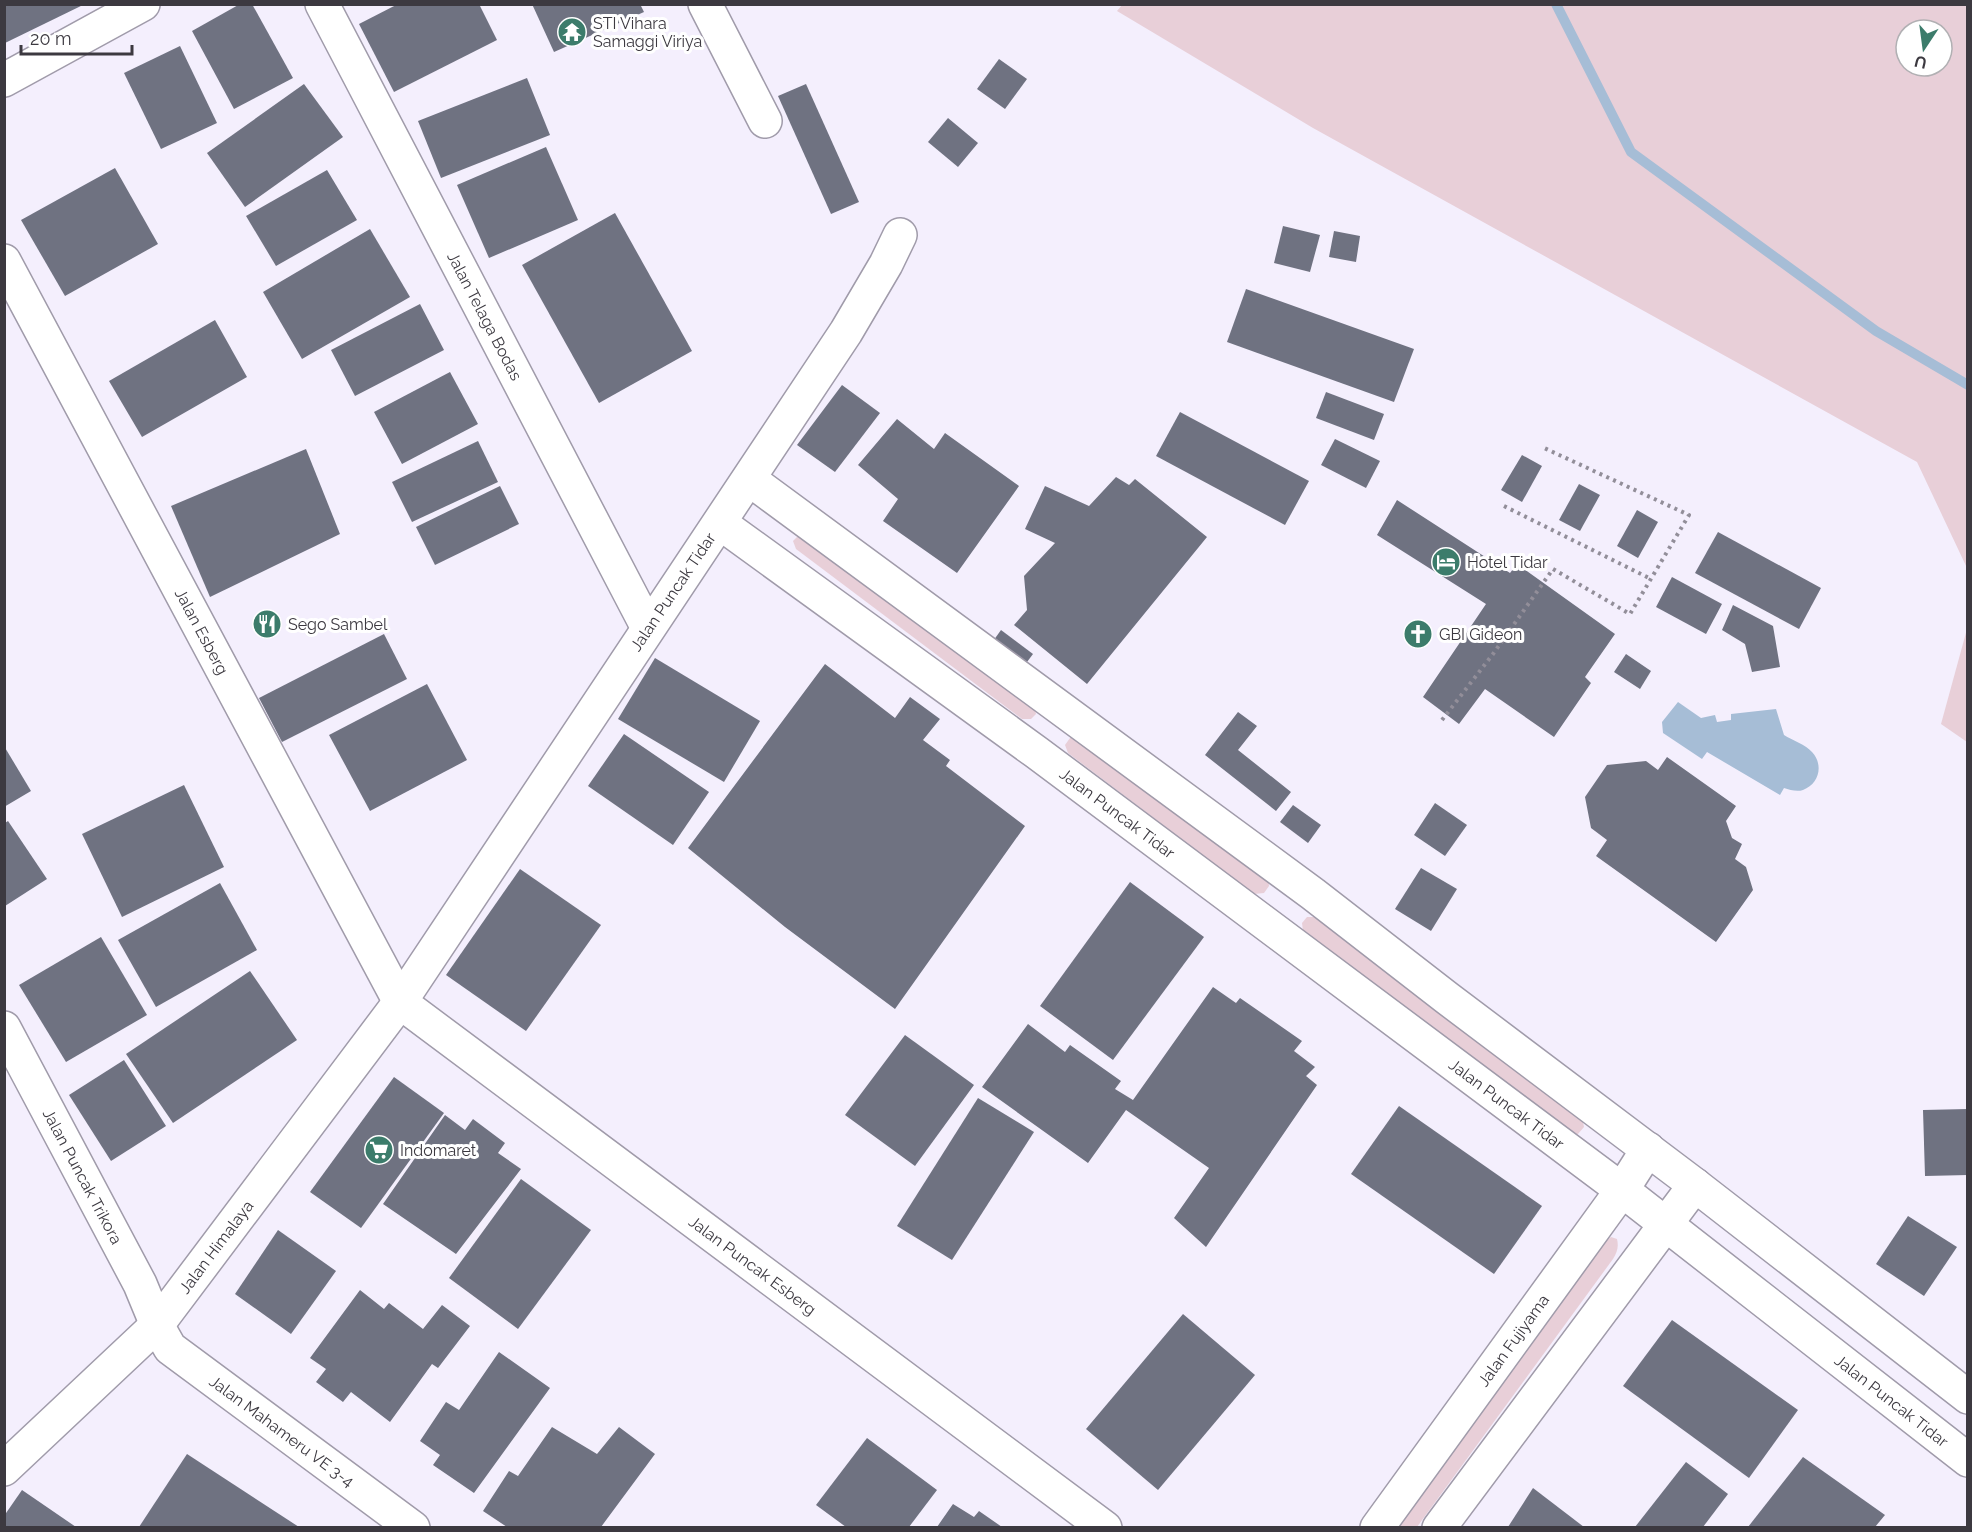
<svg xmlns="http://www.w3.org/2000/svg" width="1972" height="1532" viewBox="0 0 1972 1532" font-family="Raleway,sans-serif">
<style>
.green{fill:#e8cfd8;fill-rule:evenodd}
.water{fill:#a6bdd6}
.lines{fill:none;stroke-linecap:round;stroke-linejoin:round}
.stream{stroke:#a6bdd6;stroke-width:10}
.building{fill:#6f7281}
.minor-casing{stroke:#a09baa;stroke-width:36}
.tertiary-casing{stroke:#a09baa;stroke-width:36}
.secondary-casing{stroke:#a09baa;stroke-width:36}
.path{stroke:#928e99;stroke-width:4;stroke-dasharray:3 4.5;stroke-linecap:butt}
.minor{stroke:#fff;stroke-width:33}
.tertiary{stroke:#fff;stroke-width:33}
.secondary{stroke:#fff;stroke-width:33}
.labels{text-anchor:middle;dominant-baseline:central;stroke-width:6;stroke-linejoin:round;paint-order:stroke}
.poi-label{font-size:16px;fill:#3c3940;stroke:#fff;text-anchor:start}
.street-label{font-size:16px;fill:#3c3940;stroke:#fff}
</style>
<rect width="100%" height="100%" fill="#f4effd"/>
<g class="green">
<path d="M1122 5H1967V568L1917 462 1313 128 1117 11ZM1906 30H1942V66H1906Z"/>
<polygon points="799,535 1034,705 1036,714 1031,719 1022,719 796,549 793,541"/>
<polygon points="1967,629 1968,742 1967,742 1941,724"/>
<polygon points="1080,737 1268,877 1269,886 1264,893 1254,894 1068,753 1065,745 1070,738"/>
<polygon points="1307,917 1314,917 1582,1117 1584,1127 1578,1134 1568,1135 1303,931 1302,923"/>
<path d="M1611 1237 1617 1239C1619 1247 1617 1252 1613 1259L1417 1527 1397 1528 1600 1246Z"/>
</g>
<path class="water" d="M1678 702 1701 718 1715 715 1717 722 1731 720V714L1776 709 1784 735C1792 740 1806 745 1812 752 1824 765 1819 784 1803 790 1797 792 1790 790 1784 788L1780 795 1707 752 1702 759 1663 733 1662 722Z"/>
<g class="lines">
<polyline class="stream" points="1556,4 1631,152 1876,331 1968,385"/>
</g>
<g class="building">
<polygon points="5,4 85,4 5,43"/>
<polygon points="240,4 252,4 293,78 234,109 192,31"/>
<polygon points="398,4 479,4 497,40 394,92 359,24"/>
<polygon points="532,4 640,4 644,12 554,52"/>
<polygon points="180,46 217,123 161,149 124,73"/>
<polygon points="999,59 1027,79 1005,109 977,89"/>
<polygon points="527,78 550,135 441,178 418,121"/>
<polygon points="304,84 343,137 245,207 207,153"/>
<polygon points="806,84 859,202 831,214 778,96"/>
<polygon points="948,118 978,143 958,167 928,142"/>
<polygon points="546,147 578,220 489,258 457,185"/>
<polygon points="115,168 158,244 65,296 21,220"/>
<polygon points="327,170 357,220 276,266 246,216"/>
<polygon points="615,213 692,351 599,403 522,265"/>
<polygon points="1283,226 1320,235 1310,272 1274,263"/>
<polygon points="370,229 410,297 302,359 263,292"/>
<polygon points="1334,231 1360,236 1356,262 1329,257"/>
<polygon points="1246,289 1414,349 1394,402 1227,342"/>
<polygon points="420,304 444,350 355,396 331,350"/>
<polygon points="215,320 247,377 142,437 109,381"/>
<polygon points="450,372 478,424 402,464 374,412"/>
<polygon points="842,385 880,413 835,472 797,445"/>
<polygon points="1326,392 1384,414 1374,440 1316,418"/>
<polygon points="1180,412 1309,481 1285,525 1156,456"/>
<polygon points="897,419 934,449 945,433 1019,486 957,573 883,521 898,499 858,465"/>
<polygon points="1335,439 1380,461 1366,488 1321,465"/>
<polygon points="478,441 498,482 412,522 392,482"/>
<polygon points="306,449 340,534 210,597 171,506"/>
<polygon points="1522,455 1542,466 1522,502 1501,490"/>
<polygon points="1116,477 1129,485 1135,479 1207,537 1087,684 1014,625 1027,610 1024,576 1055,543 1025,529 1045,486 1089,506"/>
<polygon points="1579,484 1600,495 1580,531 1559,520"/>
<polygon points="500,486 519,524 435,565 416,527"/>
<polygon points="1397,500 1510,573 1517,564 1615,634 1585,677 1591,683 1554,737 1485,689 1459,724 1423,697 1486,604 1377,535"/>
<polygon points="1637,510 1658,522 1638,558 1617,546"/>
<polygon points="1718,532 1821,588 1799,629 1695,573"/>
<polygon points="1672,577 1722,604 1706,634 1656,607"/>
<polygon points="1733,605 1773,626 1780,667 1752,672 1745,644 1722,630"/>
<polygon points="1001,630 1033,654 1018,674 986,651"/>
<polygon points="384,634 407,679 282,742 259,698"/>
<polygon points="1626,654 1651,671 1640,689 1614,672"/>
<polygon points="655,658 760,721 724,782 618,719"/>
<polygon points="825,664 895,718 910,697 940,719 923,740 950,760 946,766 1025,826 895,1009 785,927 688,848"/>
<polygon points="427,684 467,760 370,811 329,735"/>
<polygon points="1238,712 1257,726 1238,750 1291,792 1276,811 1205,755"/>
<polygon points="624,734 709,792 673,845 588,786"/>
<polygon points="4,746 31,791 4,807"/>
<polygon points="1667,757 1736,806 1726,821 1732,838 1742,844 1735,859 1746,867 1753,890 1716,942 1596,856 1607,840 1591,828 1585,797 1607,765 1646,761 1658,770"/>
<polygon points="184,785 224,867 122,917 82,834"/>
<polygon points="1435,803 1467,825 1445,856 1414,835"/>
<polygon points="1293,805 1321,825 1308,843 1280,822"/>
<polygon points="8,821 47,879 5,906 5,823"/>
<polygon points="1421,868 1457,889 1431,931 1395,909"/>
<polygon points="520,869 601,925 526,1031 446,975"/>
<polygon points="1130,882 1204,937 1113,1060 1040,1006"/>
<polygon points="220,883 257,950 156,1007 118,940"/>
<polygon points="101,937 147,1015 66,1062 19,985"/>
<polygon points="250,971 297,1040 173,1123 126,1054"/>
<polygon points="1213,987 1236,1003 1240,998 1302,1041 1294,1051 1315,1067 1306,1076 1317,1085 1206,1247 1174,1218 1209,1168 1126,1110 1088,1163 982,1087 1028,1024 1065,1052 1070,1045 1121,1081 1115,1089 1133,1100"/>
<polygon points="905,1035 974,1085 915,1166 845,1115"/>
<polygon points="124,1060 166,1126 111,1161 69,1095"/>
<polygon points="394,1077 444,1113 361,1228 310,1192"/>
<polygon points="978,1098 1034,1132 952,1260 897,1226"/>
<polygon points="1399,1106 1542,1206 1494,1274 1351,1174"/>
<polygon points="1968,1109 1968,1175 1925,1176 1923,1110"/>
<polygon points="445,1115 465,1130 473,1119 505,1143 498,1153 521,1169 456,1254 383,1204"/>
<polygon points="521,1179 591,1230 518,1329 449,1278"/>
<polygon points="1908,1216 1957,1247 1924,1296 1876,1264"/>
<polygon points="278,1230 336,1271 291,1334 235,1294"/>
<polygon points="360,1290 384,1309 389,1303 423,1329 442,1305 470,1326 438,1368 432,1364 390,1422 351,1392 343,1402 316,1382 326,1369 310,1358"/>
<polygon points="1183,1314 1255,1375 1158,1490 1086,1429"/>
<polygon points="1672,1320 1798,1410 1749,1478 1623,1386"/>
<polygon points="499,1352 550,1388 474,1493 433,1465 440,1455 420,1441 446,1402 459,1410"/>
<polygon points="552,1427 597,1454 619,1427 655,1454 601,1527 507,1527 483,1511 509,1471 518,1476"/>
<polygon points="867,1438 937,1490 909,1527 846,1527 816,1505"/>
<polygon points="187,1454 299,1527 139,1527"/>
<polygon points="1803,1457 1885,1515 1875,1527 1748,1527"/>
<polygon points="1686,1462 1728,1494 1703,1527 1635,1527"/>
<polygon points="1533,1488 1584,1527 1508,1527"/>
<polygon points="22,1490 76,1527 4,1527 4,1516"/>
<polygon points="953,1504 974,1517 979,1511 1002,1527 937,1527"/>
</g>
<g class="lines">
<g class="minor-casing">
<g id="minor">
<path id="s1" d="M322 4 648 628"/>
<polyline points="705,4 765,121"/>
<polyline points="4,80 143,4"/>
<path id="s2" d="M900 235 886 264 846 332 400 1002 1105 1528"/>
<polyline points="749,479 1313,894 1447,998 1695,1185 1968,1397"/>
<path id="s3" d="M720 523 1036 752 1622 1190 1968 1460"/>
<path id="s4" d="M4 1028 140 1284 157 1325 170 1348 413 1528"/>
<path id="s5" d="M1377 1528 1622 1190 1648 1149"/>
<polyline points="1439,1528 1695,1185"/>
</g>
</g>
<g class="tertiary-casing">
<g id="tertiary">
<path id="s6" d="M4 1469 157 1325 400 1002"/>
</g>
</g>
<g class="secondary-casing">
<g id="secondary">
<path id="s7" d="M4 261 400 1002"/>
</g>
</g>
<g class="path">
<polyline points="1504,506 1651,579"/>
<polyline points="1442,720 1493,654 1553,569 1630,614 1689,515 1542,447"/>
</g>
<use href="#minor" class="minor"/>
<use href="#tertiary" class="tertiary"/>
<use href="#secondary" class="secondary"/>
</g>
<defs>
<g id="temple-disc" transform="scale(1.5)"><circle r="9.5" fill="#3c7c6b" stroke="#fff"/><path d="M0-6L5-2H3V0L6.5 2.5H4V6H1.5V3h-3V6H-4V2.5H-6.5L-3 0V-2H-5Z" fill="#fff"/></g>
<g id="hotel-disc" transform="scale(1.5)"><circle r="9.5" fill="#3c7c6b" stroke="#fff"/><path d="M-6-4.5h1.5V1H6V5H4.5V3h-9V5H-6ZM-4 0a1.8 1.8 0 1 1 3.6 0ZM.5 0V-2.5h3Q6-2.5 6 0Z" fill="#fff"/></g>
<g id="restaurant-disc" transform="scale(1.5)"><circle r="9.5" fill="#3c7c6b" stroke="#fff"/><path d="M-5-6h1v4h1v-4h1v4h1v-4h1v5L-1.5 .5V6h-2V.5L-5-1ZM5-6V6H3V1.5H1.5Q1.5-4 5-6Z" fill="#fff"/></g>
<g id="church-disc" transform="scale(1.5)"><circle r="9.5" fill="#3c7c6b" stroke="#fff"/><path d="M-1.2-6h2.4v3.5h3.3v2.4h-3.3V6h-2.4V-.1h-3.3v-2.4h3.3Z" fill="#fff"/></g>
<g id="supermarket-disc" transform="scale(1.5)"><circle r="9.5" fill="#3c7c6b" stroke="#fff"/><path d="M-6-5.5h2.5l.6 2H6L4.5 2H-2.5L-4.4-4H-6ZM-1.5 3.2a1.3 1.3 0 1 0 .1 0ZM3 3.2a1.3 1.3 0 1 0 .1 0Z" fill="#fff"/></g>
</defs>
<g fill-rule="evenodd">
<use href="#temple-disc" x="572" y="32"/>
<use href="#hotel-disc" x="1446" y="562"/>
<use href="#restaurant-disc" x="267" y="624"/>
<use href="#church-disc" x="1418" y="634"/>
<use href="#supermarket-disc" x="379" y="1150"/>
</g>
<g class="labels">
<g class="poi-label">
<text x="593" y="23">STI Vihara<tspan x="593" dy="18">Samaggi Viriya</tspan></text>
<text x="1467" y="562">Hotel Tidar</text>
<text x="288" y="624">Sego Sambel</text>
<text x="1439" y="634">GBI Gideon</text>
<text x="400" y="1150">Indomaret</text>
</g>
<g class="street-label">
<text stroke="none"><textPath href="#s1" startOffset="352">Jalan Telaga Bodas</textPath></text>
<text transform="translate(673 592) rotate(-56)">Jalan Puncak Tidar</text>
<text stroke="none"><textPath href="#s7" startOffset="420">Jalan Esberg</textPath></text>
<text stroke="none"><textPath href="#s3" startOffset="492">Jalan Puncak Tidar</textPath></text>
<text stroke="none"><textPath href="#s3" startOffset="978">Jalan Puncak Tidar</textPath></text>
<text stroke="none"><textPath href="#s4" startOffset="168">Jalan Puncak Trikora</textPath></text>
<text stroke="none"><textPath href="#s6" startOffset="308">Jalan Himalaya</textPath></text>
<text stroke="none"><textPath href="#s2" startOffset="1356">Jalan Puncak Esberg</textPath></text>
<text stroke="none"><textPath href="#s5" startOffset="232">Jalan Fujiyama</textPath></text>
<text stroke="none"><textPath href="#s3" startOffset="1464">Jalan Puncak Tidar</textPath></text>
<text stroke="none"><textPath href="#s4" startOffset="500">Jalan Mahameru VE 3-4</textPath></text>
</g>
</g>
<rect width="1972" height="1532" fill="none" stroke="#3c3940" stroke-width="12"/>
<g transform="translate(1924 48) rotate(193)"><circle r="28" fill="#ffffff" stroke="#b1b0b3" stroke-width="1.5"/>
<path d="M0-4.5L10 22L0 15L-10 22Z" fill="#3c7c6b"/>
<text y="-9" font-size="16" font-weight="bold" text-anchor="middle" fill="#3c3940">U</text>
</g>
<path d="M21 45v9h111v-9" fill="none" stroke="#3c3940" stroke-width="3"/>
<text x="30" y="45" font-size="18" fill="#3c3940" stroke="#ffffff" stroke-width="4.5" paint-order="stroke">20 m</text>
</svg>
